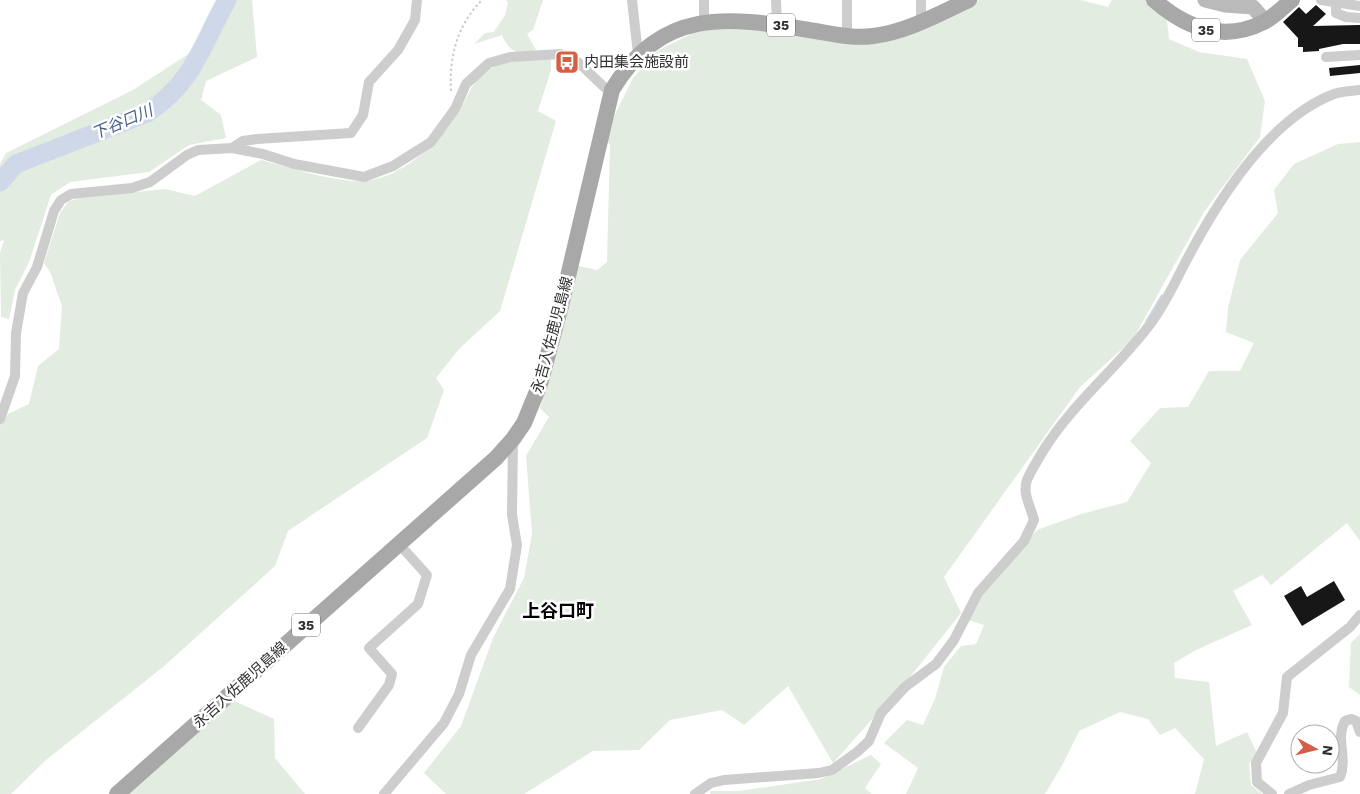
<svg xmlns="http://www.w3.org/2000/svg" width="1360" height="794" viewBox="0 0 1360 794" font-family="'Work Sans','Noto Sans JP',sans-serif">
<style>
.green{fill:#e3ece0}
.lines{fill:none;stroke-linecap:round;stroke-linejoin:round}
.stream{stroke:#ced8e9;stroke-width:3}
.river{stroke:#ced8e9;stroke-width:19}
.building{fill:#171717}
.path{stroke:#cdcdcd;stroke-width:2;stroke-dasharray:2.5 2.5;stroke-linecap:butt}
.minor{stroke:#cdcdcd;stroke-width:10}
.secondary{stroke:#bababa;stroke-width:15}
.primary{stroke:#a8a8a8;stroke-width:16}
.labels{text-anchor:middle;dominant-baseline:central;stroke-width:5;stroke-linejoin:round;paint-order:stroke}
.shield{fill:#fff;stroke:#6e6e6e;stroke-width:1}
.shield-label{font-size:14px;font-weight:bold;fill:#303030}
.poi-label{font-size:15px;fill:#303030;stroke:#fff;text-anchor:start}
.street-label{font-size:15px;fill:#303030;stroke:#fff}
.water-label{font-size:16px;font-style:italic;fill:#465f8b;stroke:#fff}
.quarter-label{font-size:18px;font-weight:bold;fill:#000;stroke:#fff}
</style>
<rect width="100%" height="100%" fill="#fff"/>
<g class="green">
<polygon points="218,0 252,0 257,57 206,81 201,100 221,115 226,138 189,145 149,172 70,182 51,195 29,262 15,290 9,319 1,317 0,253 4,240 0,241 0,164 6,153 133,90 196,49"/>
<path d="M506 0H543L533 30 527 34 536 50C518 56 510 53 502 35L474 44 485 33 494 32 505 15 508 3Z"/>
<polygon points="978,0 1080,0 1108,7 1112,0 1152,0 1166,11 1169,39 1199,52 1247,59 1265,101 1260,137 1204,212 1133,339 1080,387 944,577 961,613 910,677 833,763 788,686 744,725 722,710 670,720 639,750 593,751 524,794 446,794 424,773 461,726 493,638 524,578 532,534 526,456 549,417 540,408 578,266 597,270 607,262 610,145 604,137 633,78 657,51 693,33 724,26 907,34"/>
<path d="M536 59H551V70L538 111 556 121 500 311 459 349 436 378 444 390 427 438 288 531 275 566 163 667 46 760 11 794H0V425L8 414 29 404 38 366 59 349 62 306 50 272 44 263 60 213 69 201 81 198 165 189 195 196 261 160C291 168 321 178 351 181 392 186 432 149 454 119 469 99 468 82 492 68 505 59 522 62 536 59Z"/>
<polygon points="1360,142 1360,541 1347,523 1271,585 1262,575 1233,591 1252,625 1196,650 1174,663 1175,678 1209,682 1216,746 1247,732 1257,753 1249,764 1251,785 1262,794 1195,794 1204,759 1175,728 1160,735 1148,719 1120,712 1079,731 1063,764 1045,794 906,794 918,768 884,743 907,720 923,725 935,699 944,667 961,646 976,644 984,625 968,620 984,591 1037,530 1081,514 1127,502 1151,463 1130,441 1160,408 1188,407 1209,371 1240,371 1254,343 1226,332 1228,308 1240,260 1278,213 1274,190 1294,164 1338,144"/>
<polygon points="1360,634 1360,695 1349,687 1351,643"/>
<polygon points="232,700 274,719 275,758 305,794 124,794"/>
<polygon points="871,755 881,764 865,788 872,794 710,794 710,791 739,791 821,779"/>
</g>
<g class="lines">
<polyline class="stream" points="1147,321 1162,296"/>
<path class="river" d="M0 182 16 164 147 113C195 81 201 46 227 0"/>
</g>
<g class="building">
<polygon points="1316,5 1326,14 1313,26 1360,25 1360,44 1343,44 1319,49 1319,51 1303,52 1303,47 1298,47 1298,38 1283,22 1299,7 1306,14"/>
<polygon points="1360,65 1360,73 1330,76 1329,68"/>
<polygon points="1334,581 1345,600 1302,626 1284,596 1301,586 1307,597"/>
</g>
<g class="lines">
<path class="path" d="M451 91C449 57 457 25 482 0"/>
<g class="minor">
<polyline points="632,0 638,54"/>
<polyline points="776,0 777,24"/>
<polyline points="1321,0 1360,6"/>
<polyline points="1336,2 1336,13 1346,17 1360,18"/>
<polyline points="704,22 704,0"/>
<polyline points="921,22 921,0"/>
<polyline points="847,36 847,0"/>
<polyline points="1326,57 1360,55"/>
<polyline points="232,148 243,141 257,139 351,133 363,115 369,82 398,50 415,20 417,0"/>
<polyline points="0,419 15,376 16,333 23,293 37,267 54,211 61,200 71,194 132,188 150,182 187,155 198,150 232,148 263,154 294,164 364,177 393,166 431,142 455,109 466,84 489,63 510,57 561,54 579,63 604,87 612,90"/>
<polyline points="358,728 389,685 392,674 369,648 418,604 427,575 398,543"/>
<polyline points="384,794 444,723 459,694 471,655 510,589 517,545 512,515 513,439"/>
<path d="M695 794 711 783 724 780 819 773 832 770 857 752 869 741 881 713 905 687 936 664 954 640 978 593 1024 541 1034 520C1031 507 1022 494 1027 480 1031 470 1038 460 1043 451 1073 403 1115 370 1148 327 1163 308 1173 286 1184 265 1215 205 1268 119 1334 94 1342 91 1352 91 1360 90"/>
<polyline points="1272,794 1257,782 1256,763 1283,713 1287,677 1350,627 1360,615"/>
<path d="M1289 794 1309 785 1340 777C1348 758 1335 739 1345 721L1351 719 1356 721 1360 732"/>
</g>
<polyline class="secondary" points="1205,0 1225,5 1253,7 1265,21"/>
<g class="primary">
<path d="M1154 0C1186 28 1223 43 1264 22 1274 17 1283 7 1292 0"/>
<path d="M117 794 496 458 513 439 524 423 540 384 561 306 612 90C661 8 726 16 809 30 830 33 852 39 873 36 907 32 938 14 969 0"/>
</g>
</g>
<defs>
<g id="bus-square" transform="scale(1.25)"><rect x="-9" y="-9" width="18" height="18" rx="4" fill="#d45e46" stroke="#fff"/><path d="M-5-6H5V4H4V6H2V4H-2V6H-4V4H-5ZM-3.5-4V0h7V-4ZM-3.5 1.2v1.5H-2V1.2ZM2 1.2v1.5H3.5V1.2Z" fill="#fff"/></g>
</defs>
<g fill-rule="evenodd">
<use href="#bus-square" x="567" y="62"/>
</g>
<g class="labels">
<g class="shield">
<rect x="767" y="13.5" width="28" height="23" rx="4"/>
<rect x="1192" y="18.5" width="28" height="23" rx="4"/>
<rect x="292" y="613.5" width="28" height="23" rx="4"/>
</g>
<g class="shield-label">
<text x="781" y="25">35</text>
<text x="1206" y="30">35</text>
<text x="306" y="625">35</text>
</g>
<g class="poi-label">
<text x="584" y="62">内田集会施設前</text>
</g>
<g class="street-label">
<text transform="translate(552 335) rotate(-75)">永吉入佐鹿児島線</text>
<text transform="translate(240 685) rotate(-42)">永吉入佐鹿児島線</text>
</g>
<g class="water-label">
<text transform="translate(122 122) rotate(-23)">下谷口川</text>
</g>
<g class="quarter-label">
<text x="558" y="610">上谷口町</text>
</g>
</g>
<g transform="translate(1315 749) rotate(97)"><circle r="24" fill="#ffffff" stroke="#acacac"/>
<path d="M0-4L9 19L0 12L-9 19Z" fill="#d45e46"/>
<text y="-8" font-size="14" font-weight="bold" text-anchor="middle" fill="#303030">N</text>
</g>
</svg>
